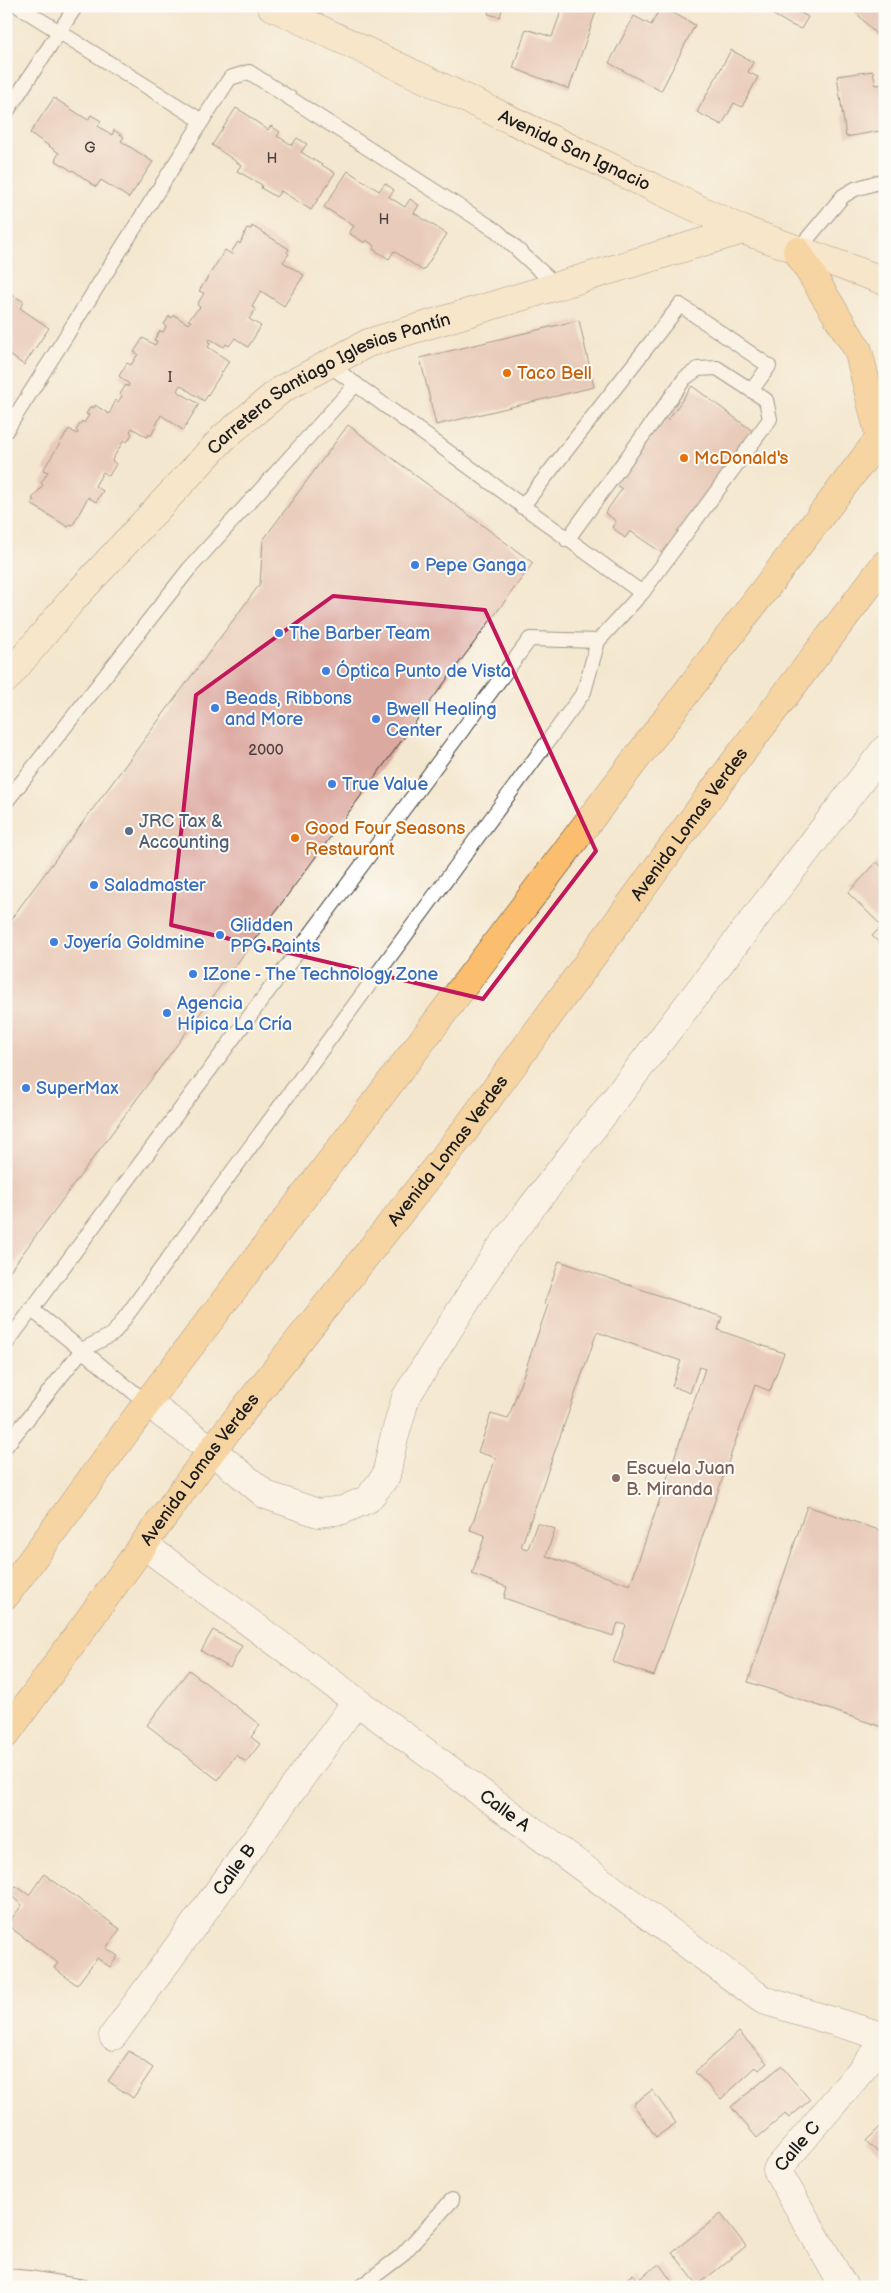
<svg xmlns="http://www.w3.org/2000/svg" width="891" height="2293" viewBox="0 0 891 2293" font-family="'Balsamiq Sans',sans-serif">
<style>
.building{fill:#dca9a0;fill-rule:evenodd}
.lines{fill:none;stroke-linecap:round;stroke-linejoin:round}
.lane-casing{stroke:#3c3a37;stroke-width:16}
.street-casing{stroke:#3c3a37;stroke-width:29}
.secondary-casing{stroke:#3c3a37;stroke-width:29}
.primary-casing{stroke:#3c3a37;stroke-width:29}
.lane{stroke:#fff;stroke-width:14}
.street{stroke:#fff;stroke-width:28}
.secondary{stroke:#fde5c5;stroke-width:28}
.primary{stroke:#fbbe6e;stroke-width:28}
.marked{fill:none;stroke:#c2185b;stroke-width:4;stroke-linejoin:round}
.food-dot{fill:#e8710a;stroke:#fdfcf7;stroke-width:2}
.shop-dot{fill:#3f7fe0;stroke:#fdfcf7;stroke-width:2}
.service-dot{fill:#5c6f8a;stroke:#fdfcf7;stroke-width:2}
.education-dot{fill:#8d6e63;stroke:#fdfcf7;stroke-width:2}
.labels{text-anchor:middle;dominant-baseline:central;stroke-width:4;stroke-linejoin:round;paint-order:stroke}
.number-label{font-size:15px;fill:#4c3f3d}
.street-label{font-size:18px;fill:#1c1c1c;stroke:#fdfcf7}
.food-label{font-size:18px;fill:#c56008;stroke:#fdfcf7;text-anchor:start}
.shop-label{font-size:18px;fill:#366cbe;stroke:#fdfcf7;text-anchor:start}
.service-label{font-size:18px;fill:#4e5e75;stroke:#fdfcf7;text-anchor:start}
.education-label{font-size:18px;fill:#785e54;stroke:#fdfcf7;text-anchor:start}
</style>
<rect width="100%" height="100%" fill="#fdfcf7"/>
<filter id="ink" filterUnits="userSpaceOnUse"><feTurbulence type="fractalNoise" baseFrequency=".02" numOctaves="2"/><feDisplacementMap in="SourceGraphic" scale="10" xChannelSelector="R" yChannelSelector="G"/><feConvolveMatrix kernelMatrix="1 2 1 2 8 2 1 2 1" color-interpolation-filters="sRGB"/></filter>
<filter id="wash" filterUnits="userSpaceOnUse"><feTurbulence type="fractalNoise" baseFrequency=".0096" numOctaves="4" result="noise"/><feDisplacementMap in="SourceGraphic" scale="20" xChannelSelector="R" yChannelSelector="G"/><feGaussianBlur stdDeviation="1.12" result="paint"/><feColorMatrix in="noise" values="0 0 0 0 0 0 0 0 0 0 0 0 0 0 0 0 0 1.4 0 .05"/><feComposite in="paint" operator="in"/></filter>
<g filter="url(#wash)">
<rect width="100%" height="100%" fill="#f4e7cf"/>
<g id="blocks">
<g class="building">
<polygon points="490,6 503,6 500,17 488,14"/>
<polygon points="563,6 598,6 569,89 513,68 526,29 552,37"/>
<polygon points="661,6 695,25 661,91 609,63 634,16 651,25"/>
<polygon points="758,6 801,6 798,11 808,17 801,29 791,25"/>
<polygon points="850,6 885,6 885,44"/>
<polygon points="731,50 753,62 748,72 758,77 742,107 734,103 722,125 697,112"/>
<polygon points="873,71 876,85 885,84 884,145 880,131 846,137 837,76"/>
<polygon points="54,98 88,120 91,115 101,121 98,126 112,135 114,130 124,137 121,141 153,162 129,198 101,180 96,187 73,170 72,171 55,160 59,153 30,133"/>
<polygon points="236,108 248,115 248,116 268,130 271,126 280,132 277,136 292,145 297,138 307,144 301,152 335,173 311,210 281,191 276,197 261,188 262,185 237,171 241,165 212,145"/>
<polygon points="348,171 379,191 385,183 394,190 389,197 405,207 410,199 419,205 414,213 447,234 423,271 394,251 389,259 373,249 375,246 366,240 365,243 349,233 354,226 324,207"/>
<polygon points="252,226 289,249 287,252 289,254 283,262 304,275 284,306 261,291 252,307 256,309 249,319 261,326 248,347 235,338 229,346 226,344 224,347 210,339 208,342 211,343 208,347 229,361 204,401 180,385 177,391 199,404 183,430 161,415 151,436 149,434 147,437 132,428 130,432 132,434 127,442 124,440 112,460 116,464 109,476 103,472 95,486 103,491 96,502 88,497 73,525 70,524 68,527 31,504 34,500 32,499 43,485 41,483 48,472 43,470 69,429 77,434 78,432 76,430 82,421 84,423 89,415 86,414 91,406 94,408 95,405 109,414 116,400 118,402 122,396 120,394 126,385 128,387 129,384 119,376 127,363 131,365 138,354 134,352 143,338 155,345 157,341 154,340 160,331 163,332 166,327 164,325 169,316 171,318 174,315 188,324 191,321 188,320 200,307 197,305 204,293 199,291 225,250 233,255 232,251 238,242 240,244 247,228 251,229"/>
<polygon points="8,292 24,302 20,308 49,328 24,365 6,352 6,294"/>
<polygon points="579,320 594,387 436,425 420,358"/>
<polygon points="692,386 754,432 665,555 630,531 625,538 612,527 616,521 605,513 622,489 614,484 664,416 668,420"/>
<polygon points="348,425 533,563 6,1276 6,915 11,919 260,584 263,540"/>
<polygon points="877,862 885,870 885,948 872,936 882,926 848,893"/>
<path d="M559 1261 722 1317 718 1330 784 1353 770 1391 755 1385 654 1676 613 1662 626 1625 618 1623 613 1636 504 1598 507 1587 472 1574 485 1535 470 1530 496 1458 478 1452 491 1414 508 1419 548 1305 544 1304ZM597 1332 681 1361 672 1386 690 1393 699 1367 705 1369 630 1585 546 1556 555 1529 537 1523 528 1549 521 1547Z"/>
<polygon points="807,1506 885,1532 885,1728 748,1682"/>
<polygon points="213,1630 242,1646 230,1668 201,1651"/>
<polygon points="189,1670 260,1725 251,1737 260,1744 246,1762 236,1755 218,1780 147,1725"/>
<polygon points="44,1874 120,1929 106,1948 118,1956 110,1967 97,1958 77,1985 54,1968 58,1963 7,1925 22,1905 9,1894 16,1886 29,1895"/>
<polygon points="739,2032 767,2063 759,2070 756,2067 721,2099 695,2072"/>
<polygon points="129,2051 153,2068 133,2098 108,2081"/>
<polygon points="781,2066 810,2100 789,2118 785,2114 757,2138 731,2107"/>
<polygon points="652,2090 676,2123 656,2137 633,2104"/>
<polygon points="885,2122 885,2159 866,2141"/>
<polygon points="721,2214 746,2246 698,2285 672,2252"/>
<polygon points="659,2264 676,2287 616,2287 633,2274 638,2280"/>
</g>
</g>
</g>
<g filter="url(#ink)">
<use href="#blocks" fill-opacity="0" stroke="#3c3a37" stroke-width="1"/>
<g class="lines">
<g class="lane-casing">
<g id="lane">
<polyline points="18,6 202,121 230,78 249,72 497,231 557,286"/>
<polyline points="6,113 76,6"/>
<polyline points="797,251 843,196 855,189 885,180"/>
<polyline points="328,364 642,593"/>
<polyline points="6,431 202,121"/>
<polyline points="522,507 680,305 769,366 752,390"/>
<polyline points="567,540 685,378 698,369 717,368 766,400 770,419 642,593 598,641"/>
<polyline points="6,802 189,569 356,384"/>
<polyline points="31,1309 147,1403"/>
<polyline points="6,1344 530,639 598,641 584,692 113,1334 82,1350 6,1446"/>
<polyline points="6,2276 29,2278"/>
<polyline points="27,2287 29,2278 84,2287"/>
<polyline points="360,2287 401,2256 452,2200"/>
</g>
</g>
<g class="street-casing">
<g id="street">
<polyline points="147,1403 212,1450 266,1495 318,1513 343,1510 368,1499 386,1476 393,1442 406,1397 498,1251 885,749"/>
<path id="s1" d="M144 1545 763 2000 885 2037"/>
<path id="s2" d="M113 2036 356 1702"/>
<path id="s3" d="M844 2287 777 2170 885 2042"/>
</g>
</g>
<g class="secondary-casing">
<g id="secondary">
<path id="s4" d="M271 6 743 230 885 281"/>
<path id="s5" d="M6 679 73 599 224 437 282 389 368 343 743 230"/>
</g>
</g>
<g class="primary-casing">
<g id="primary">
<polyline points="797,251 858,350 880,438"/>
<polyline points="6,1595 147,1403 885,431"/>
<path id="s6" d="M6 1734 212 1450 463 1133 733 764 885 564"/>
</g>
</g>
<use href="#lane" class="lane"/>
<use href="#street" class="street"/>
<use href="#secondary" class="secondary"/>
<use href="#primary" class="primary"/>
</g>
</g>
<path d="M0 0H891V2293H0ZM333 596 485 610 596 851 483 999 171 925 196 695Z" fill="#f4e7cf" fill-opacity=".55" fill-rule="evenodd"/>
<path class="marked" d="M333 596 485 610 596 851 483 999 171 925 196 695Z"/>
<g class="food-dot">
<circle cx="507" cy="373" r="5"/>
<circle cx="684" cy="458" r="5"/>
<circle cx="295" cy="838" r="5"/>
</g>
<g class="shop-dot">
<circle cx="415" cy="565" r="5"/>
<circle cx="279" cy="633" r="5"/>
<circle cx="326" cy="671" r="5"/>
<circle cx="215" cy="708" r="5"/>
<circle cx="376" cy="719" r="5"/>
<circle cx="332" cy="784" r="5"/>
<circle cx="94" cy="885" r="5"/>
<circle cx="220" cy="935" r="5"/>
<circle cx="54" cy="942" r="5"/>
<circle cx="193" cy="974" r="5"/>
<circle cx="167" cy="1013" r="5"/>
<circle cx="26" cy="1088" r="5"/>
</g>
<circle class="service-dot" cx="129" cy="831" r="5"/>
<circle class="education-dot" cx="616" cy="1478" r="5"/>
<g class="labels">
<g class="number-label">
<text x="90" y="147">G</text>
<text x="272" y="158">H</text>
<text x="384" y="219">H</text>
<text x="170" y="377">I</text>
<text x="266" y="750">2000</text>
</g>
<g class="street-label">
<text stroke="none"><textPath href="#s4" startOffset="336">Avenida San Ignacio</textPath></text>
<text stroke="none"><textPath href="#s5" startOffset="445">Carretera Santiago Iglesias Pantín</textPath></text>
<text stroke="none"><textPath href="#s6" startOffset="1138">Avenida Lomas Verdes</textPath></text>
<text stroke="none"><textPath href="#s6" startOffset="732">Avenida Lomas Verdes</textPath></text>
<text stroke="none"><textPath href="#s6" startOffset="328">Avenida Lomas Verdes</textPath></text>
<text stroke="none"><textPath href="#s1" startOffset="448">Calle A</textPath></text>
<text stroke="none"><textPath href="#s2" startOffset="206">Calle B</textPath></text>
<text stroke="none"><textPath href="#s3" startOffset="166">Calle C</textPath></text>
</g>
<g class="food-label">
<text x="517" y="373">Taco Bell</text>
<text x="694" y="458">McDonald's</text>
<text x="305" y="828">Good Four Seasons<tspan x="305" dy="21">Restaurant</tspan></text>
</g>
<g class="shop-label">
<text x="425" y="565">Pepe Ganga</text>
<text x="289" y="633">The Barber Team</text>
<text x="336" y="671">Óptica Punto de Vista</text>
<text x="225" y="698">Beads, Ribbons<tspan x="225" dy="21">and More</tspan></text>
<text x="386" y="709">Bwell Healing<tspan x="386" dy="21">Center</tspan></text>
<text x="342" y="784">True Value</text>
<text x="104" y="885">Saladmaster</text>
<text x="230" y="925">Glidden<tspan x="230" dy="21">PPG Paints</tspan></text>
<text x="64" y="942">Joyería Goldmine</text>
<text x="203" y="974">IZone - The Technology Zone</text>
<text x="177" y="1003">Agencia<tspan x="177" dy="21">Hípica La Cría</tspan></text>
<text x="36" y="1088">SuperMax</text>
</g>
<g class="service-label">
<text x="139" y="821">JRC Tax &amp;<tspan x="139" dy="21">Accounting</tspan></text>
</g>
<g class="education-label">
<text x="626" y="1468">Escuela Juan<tspan x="626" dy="21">B. Miranda</tspan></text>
</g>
</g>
<rect width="891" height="2293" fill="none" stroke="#fdfcf7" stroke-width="25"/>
</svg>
